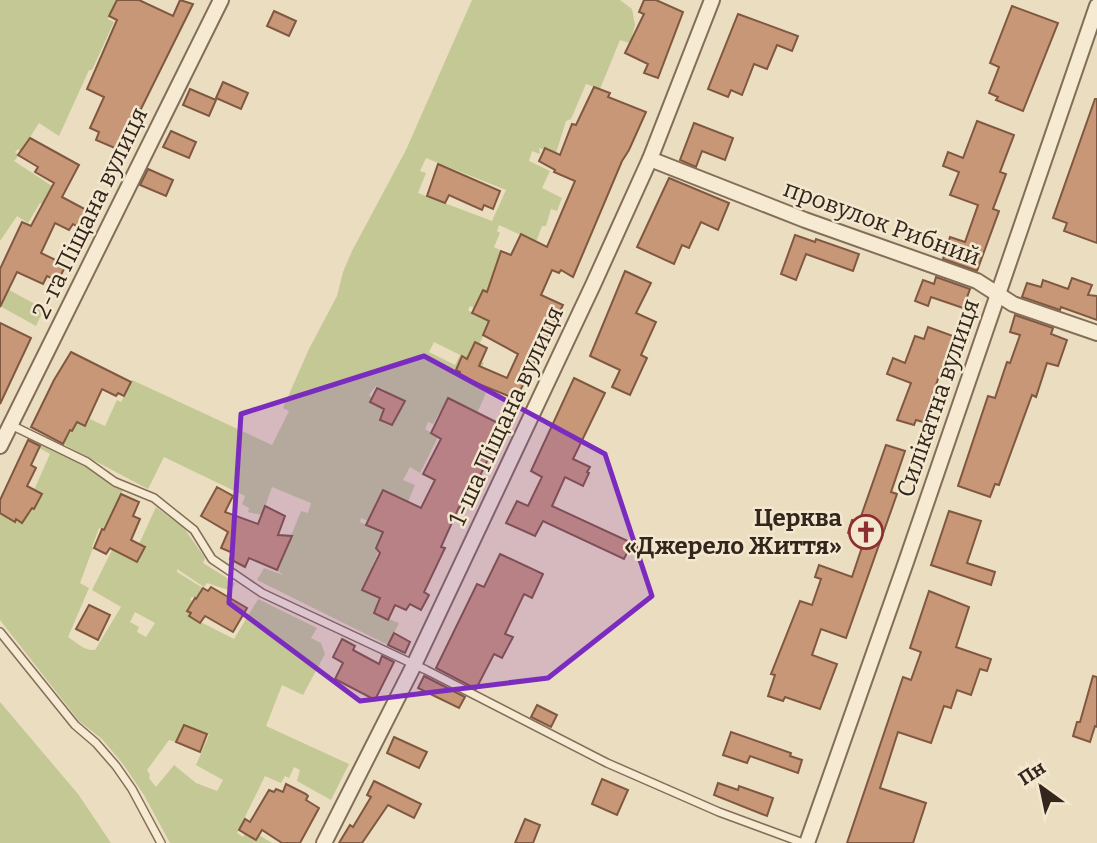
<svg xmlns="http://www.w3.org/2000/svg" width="1097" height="843" viewBox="0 0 1097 843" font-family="Bitter,serif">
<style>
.green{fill:#c3c895;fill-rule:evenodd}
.building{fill:#c79778;stroke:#805840;stroke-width:2}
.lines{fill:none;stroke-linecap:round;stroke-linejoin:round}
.service-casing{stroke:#836e59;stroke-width:10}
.minor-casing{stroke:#836e59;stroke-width:18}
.service{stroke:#f6ebd2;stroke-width:7}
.minor{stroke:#f6ebd2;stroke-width:14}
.marked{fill:#7b2cbf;fill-opacity:0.2;stroke:#7b2cbf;stroke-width:5;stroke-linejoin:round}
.labels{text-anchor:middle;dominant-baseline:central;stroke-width:5;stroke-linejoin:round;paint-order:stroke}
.street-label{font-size:24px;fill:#33271d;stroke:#f3e8cf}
.poi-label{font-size:24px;font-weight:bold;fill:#33271d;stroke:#f3e8cf;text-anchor:end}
</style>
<rect width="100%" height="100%" fill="#ebddc0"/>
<g class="green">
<polygon points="0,0 116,0 108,19 114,22 92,70 89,70 59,136 39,123 21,151 18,149 15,152 19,155 14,161 52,186 42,204 40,203 28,223 17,216 0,241"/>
<path d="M472 0H620L632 9 635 25 630 43 620 40 600 89 586 84 571 119 566 121 556 153 539 148 540 154 532 151 529 161 550 171 542 188 562 198 557 211 551 209 546 226H542L536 242 499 225 497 231 500 233 494 247 504 252 490 293 483 290 474 308 470 306 468 310 472 313 475 309 473 315 490 322 479 345 474 343 469 355 484 363 482 367 461 358 455 373 486 393 477 413 448 398 433 424 428 422 425 429 438 437 420 473 410 467 403 480 415 485 408 502 383 490 375 507 377 525 361 518 360 522 386 533 376 548 378 552 372 567 382 571 362 589 380 599 374 613 399 623 388 645 257 580 264 568 283 575 277 570 301 511 308 513 311 503 272 487 262 515 248 512 249 508 242 504 245 496 164 457 148 489 63 444 82 414V424L86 426 90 419 105 426 117 400 121 402 132 380 272 445 289 411 283 408 309 349 337 296 343 272 352 251 406 150ZM426 158 506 190 492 221 418 193 426 173 420 171ZM434 342 460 355 455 365 429 352ZM376 386 385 390 382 398H397L405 401 392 425 380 420 384 409 370 402 372 398 369 395Z"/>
<polygon points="0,285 44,309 36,326 0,306"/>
<path d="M29 436 72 458 123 490 104 530 99 528 92 547 93 548 80 583 89 588 68 637C76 642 84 651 95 650L121 607 92 590 113 548 137 561 145 547 139 544 156 507 184 528 205 558 203 563 235 583 231 591 207 583 204 587 177 569V572L203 588 196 599 192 597 190 599 193 602 187 611 191 613 189 616 234 639 258 599 317 628 311 638 321 643 325 654 303 695 282 685 266 726 349 764 331 800 297 781 300 770 294 767 289 778 285 776 281 783 265 776 237 833 243 837 247 830 256 840 259 835 272 843H170L144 795 123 764 102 739 79 721 0 620V513L15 521 16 519 23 523 28 514 25 505 34 509 41 494 34 490 50 454 27 441ZM135 612 155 623 146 637 137 632 139 627 130 622ZM184 725 209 735 196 765 223 780 217 791 196 783 174 765 156 787 149 778 150 775 147 770 169 740 176 742Z"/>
<polygon points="0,702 78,794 111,843 0,843"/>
</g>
<g class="building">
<polygon points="117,0 139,0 173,16 180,0 193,4 137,117 132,115 117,149 96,140 99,132 90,128 104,97 87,89 117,20 109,16"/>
<polygon points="644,0 656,0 683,12 658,78 644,73 648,64 625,53 644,14 639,12"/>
<polygon points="1012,6 1058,23 1023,111 996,100 998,97 989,93 999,67 990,63"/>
<polygon points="274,11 296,21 289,36 267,26"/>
<polygon points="738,14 798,36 792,51 777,45 767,69 754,64 742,95 731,90 728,97 708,89"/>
<polygon points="223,82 248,93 241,109 216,98"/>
<polygon points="594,87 610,93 608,97 646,112 629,150 622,161 573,277 561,270 559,273 552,270 541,295 563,305 516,399 459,376 460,372 456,370 462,356 467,359 475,342 487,348 479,366 507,378 518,354 483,335 489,321 472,313 483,290 487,292 501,251 511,255 521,234 547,247 575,181 554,172 555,170 539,161 545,148 560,155 572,124 576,125"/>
<polygon points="190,89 216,100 209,116 183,105"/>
<polygon points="1095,99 1097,99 1097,243 1064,231 1067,223 1053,218"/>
<polygon points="977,121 1014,135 1000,172 1006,174 993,209 999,211 977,271 943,259 950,237 965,242 978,205 950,195 959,172 943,166 948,152 963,158"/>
<polygon points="694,123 733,138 725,160 702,151 696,167 680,160"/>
<polygon points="171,131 196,142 189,158 163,147"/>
<polygon points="30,138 79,165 62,197 92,213 83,230 73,224 69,230 55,223 41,253 66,265 58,281 47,276 43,284 17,272 0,307 0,269 22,222 31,226 54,183 35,172 38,167 18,155"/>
<polygon points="438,164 500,191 493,209 484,205 482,210 449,195 445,203 427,196"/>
<polygon points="148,169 173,180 166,196 140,185"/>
<polygon points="669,178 729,203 718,230 701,222 689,248 682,245 674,264 637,247"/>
<polygon points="795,235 815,242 816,239 859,254 853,271 806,254 796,280 781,274"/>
<polygon points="625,271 651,283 636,313 656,322 641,355 647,358 630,395 612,387 620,370 590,356"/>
<polygon points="936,277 970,289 963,308 931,297 928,306 915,301 923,280 934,284"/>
<polygon points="1072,278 1092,285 1088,295 1097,296 1097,320 1061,307 1060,310 1022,297 1027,283 1041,287 1043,280 1068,289"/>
<polygon points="1015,315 1053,328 1051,334 1067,340 1058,366 1047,363 1036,397 1032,395 999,485 995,484 990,497 958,486 988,396 995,398 1007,362 1010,363 1020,335 1010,332"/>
<polygon points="0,323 31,338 0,404"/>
<polygon points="928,327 953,336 923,422 916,420 914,425 897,420 911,383 887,374 893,358 905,363 915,336 924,339"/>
<polygon points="71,352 131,382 124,396 118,393 116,396 102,389 85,426 77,422 72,431 70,430 63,444 31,427 54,380"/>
<polygon points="574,378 605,393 573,459 590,467 587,472 589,473 583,486 565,477 552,506 632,543 624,559 543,521 535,536 506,523 517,501 528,506 542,477 531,471"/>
<polygon points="377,388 405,401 392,425 380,420 384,409 370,402"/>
<polygon points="448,398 504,426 464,509 459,507 441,547 445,548 424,592 429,595 421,610 410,604 406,610 395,605 388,620 374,613 380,598 362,590 380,553 376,548 383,532 366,525 383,490 421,508 435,480 423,474 441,439 431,433"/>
<polygon points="28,440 40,446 31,465 36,468 27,486 42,494 34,509 32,508 22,523 16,519 15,522 0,513 0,500"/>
<polygon points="886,445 905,451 891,492 897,494 846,638 821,629 812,655 837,664 820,709 785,697 783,701 768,696 775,675 771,674 800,601 812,605 821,579 815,577 819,565 852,577 863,544 857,541 858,537 848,533 852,520 859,522"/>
<polygon points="217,487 233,496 225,512 258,524 265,506 285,516 278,535 292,536 277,570 249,558 245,567 230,559 233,553 221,548 228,532 201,516"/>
<polygon points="121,494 139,502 133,516 140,519 131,540 145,547 137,562 110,548 106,554 94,548 102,529 104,530"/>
<polygon points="949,511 981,521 967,563 995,572 991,585 931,565"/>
<polygon points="500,554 543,574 532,598 524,594 505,634 513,637 502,658 494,654 476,689 436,668 477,584 484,587"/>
<polygon points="211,587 247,608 233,632 205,616 200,623 189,616 191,613 187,611 195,598 196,599 203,588 208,591"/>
<polygon points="929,591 969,607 956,647 991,659 987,671 980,669 971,695 957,690 951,708 944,706 931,743 898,732 880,788 926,803 913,843 847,843 903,677 911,680 921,652 910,648"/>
<polygon points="89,605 110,615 98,640 76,629"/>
<polygon points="394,633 410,642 405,653 388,645"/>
<polygon points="342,639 355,646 353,650 379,664 382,656 394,662 375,700 335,679 343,663 333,657"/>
<polygon points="424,676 465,697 459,708 418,688"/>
<polygon points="1093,676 1097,677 1097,727 1095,726 1090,742 1073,736 1077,722 1080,722"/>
<polygon points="537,705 557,715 551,727 531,717"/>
<polygon points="184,725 207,734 200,752 176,742"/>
<polygon points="731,732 791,753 790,756 802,760 798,773 750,756 747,763 723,755"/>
<polygon points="394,737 427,752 419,768 387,753"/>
<polygon points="602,779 628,790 617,815 592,804"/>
<polygon points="374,781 421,804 414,818 388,805 362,843 339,843 350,825 353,827 371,797 367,795"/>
<polygon points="718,783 738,790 739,786 773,798 767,816 714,795"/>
<polygon points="286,784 306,794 308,796 306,800 319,808 300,843 282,843 262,830 256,840 239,830 245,819 250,822 269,790 274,792 276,789 283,792"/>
<polygon points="525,819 540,825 533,843 515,843"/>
</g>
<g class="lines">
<g class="service-casing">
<g id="service">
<polyline points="11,425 87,462 115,482 154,498 194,530 212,559 262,593 426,670 607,763 719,812 803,843"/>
<polyline points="0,632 75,725 96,743 116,766 132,789 161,843"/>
</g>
</g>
<g class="minor-casing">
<g id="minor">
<polyline points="650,159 805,220 977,281 1013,304 1097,333"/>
<polyline points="0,446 221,0"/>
<polyline points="324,843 414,665 593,285 650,159 712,0"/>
<polyline points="807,843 906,562 1097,6"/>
</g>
</g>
<use href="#service" class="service"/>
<use href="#minor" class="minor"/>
</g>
<path class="marked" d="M424 356 605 454 652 596 548 678 360 701 229 603 241 414Z"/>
<defs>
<g id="church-ring" transform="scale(1.75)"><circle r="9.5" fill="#f3e8cf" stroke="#8e2d2f" stroke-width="1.5"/><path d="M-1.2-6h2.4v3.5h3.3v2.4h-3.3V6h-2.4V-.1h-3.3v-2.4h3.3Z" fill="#8e2d2f"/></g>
</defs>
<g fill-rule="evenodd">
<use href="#church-ring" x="866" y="532"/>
</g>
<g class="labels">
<g class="street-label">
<text transform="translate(90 213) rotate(-64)">2-га Піщана вулиця</text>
<text transform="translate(882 223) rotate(20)">провулок Рибний</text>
<text transform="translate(938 398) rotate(-71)">Силікатна вулиця</text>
<text transform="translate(506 416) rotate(-65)">1-ша Піщана вулиця</text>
</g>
<g class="poi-label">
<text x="842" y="518">Церква<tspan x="842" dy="28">«Джерело Життя»</tspan></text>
</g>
</g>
<g transform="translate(1041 787) rotate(327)" stroke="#f3e8cf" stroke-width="5" paint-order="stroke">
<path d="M0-5L12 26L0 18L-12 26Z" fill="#33271d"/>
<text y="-10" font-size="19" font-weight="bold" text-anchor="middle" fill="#33271d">Пн</text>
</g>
</svg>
